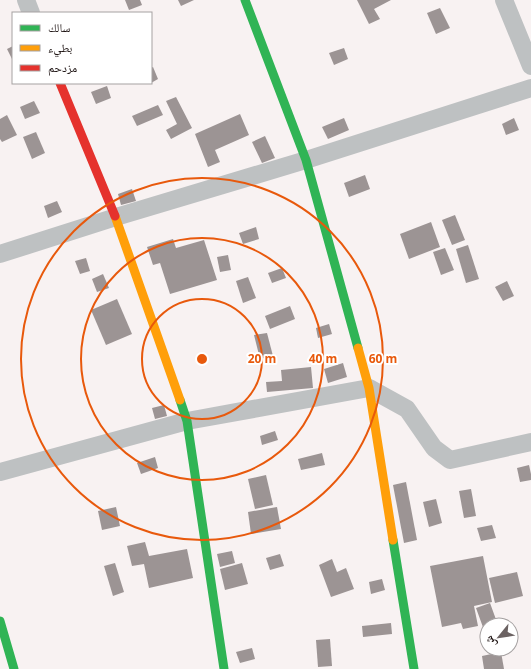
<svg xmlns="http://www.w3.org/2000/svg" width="531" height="669" viewBox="0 0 531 669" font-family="'Open Sans','Noto Naskh Arabic',sans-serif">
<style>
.building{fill:#9c9494}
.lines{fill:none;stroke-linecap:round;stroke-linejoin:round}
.street{stroke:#bec1c2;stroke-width:18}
.fast{stroke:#30b455;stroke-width:9}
.slow{stroke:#ff9f0a;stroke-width:9}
.jam{stroke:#e5322d;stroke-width:9}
.ring{fill:none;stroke:#e8590c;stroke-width:2}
.centre{fill:#e8590c;stroke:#fff;stroke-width:2}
.ring-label{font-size:12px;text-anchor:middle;font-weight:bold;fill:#e8590c;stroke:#fff;stroke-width:4;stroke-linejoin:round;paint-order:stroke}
</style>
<rect width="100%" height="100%" fill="#f8f2f2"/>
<g class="building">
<polygon points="125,0 140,0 142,5 129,10"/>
<polygon points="178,0 194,0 181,6"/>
<polygon points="357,0 391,0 374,9 380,19 369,24"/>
<polygon points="440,8 450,28 436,34 427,13"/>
<polygon points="13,46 13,61 7,49"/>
<polygon points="344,48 348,59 334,65 329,53"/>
<polygon points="153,67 158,79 151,83 151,68"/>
<polygon points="107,86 111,98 96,104 91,92"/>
<polygon points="176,97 192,128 171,139 166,130 177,124 166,101"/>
<polygon points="34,101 40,113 25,119 20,107"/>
<polygon points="158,105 163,115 137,126 132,116"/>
<polygon points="240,114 249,135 215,150 220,162 208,167 195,134"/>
<polygon points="7,115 17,135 2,142 0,139 0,119"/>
<polygon points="344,118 349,130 328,139 322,127"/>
<polygon points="514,118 519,130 506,135 502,124"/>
<polygon points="36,132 45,153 32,159 23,137"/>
<polygon points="265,136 275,158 262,163 252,142"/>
<polygon points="365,175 370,189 349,197 344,183"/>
<polygon points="132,189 136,201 121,205 118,194"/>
<polygon points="57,201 62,212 48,218 44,206"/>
<polygon points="455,215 465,240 452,245 442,220"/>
<polygon points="431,222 440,247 409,259 400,234"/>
<polygon points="256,227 259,239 243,244 239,233"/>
<polygon points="173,239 176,248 204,240 217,280 170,294 160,263 153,265 147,247"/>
<polygon points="468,245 479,279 466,283 456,249"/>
<polygon points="445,248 454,270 441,275 433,252"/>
<polygon points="228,255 231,270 220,272 217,257"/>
<polygon points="86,258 90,271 80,274 75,261"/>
<polygon points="282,268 286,278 272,283 268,273"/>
<polygon points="103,274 109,288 97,292 92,279"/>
<polygon points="248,277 256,298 243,303 236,281"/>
<polygon points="507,281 514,296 503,301 495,287"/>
<polygon points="117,299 132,334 106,345 91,310"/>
<polygon points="290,306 295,319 270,329 265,316"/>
<polygon points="329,324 332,334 318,338 316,328"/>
<polygon points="267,333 273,356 260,359 254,335"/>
<polygon points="343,363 347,377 328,383 324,369"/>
<polygon points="311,367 313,388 267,392 266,382 282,381 281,370"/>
<polygon points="164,405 167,416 155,419 152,408"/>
<polygon points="275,431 278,440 262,445 260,436"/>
<polygon points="322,453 325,465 301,470 298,459"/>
<polygon points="155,457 158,468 141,474 137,463"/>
<polygon points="529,465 531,474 531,480 520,482 517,468"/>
<polygon points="266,475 273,505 255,509 248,479"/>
<polygon points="406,482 417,540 404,543 393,485"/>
<polygon points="471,489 476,516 464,518 459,491"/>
<polygon points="436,499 442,523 429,527 423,502"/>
<polygon points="116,507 120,526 102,530 98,511"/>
<polygon points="277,507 281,529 251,534 248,512"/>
<polygon points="492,525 496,538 481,541 477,528"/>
<polygon points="145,542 149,556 187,549 193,578 149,588 144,564 132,566 127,546"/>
<polygon points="232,551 235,563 220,567 217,554"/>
<polygon points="280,554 284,566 270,570 266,558"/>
<polygon points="483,556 492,602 474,606 478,626 463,629 461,623 442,627 430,566"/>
<polygon points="332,559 337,572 346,568 354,589 331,597 319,565"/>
<polygon points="115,563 124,592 113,596 104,566"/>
<polygon points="242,563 248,584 225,590 220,569"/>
<polygon points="517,572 523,596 495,603 489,578"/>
<polygon points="382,579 385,590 371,594 369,582"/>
<polygon points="490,603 498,625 487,625 487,629 484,630 476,608"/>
<polygon points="391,623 392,634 363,637 362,626"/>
<polygon points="330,639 332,666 318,667 316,640"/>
<polygon points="252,648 255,659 240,663 236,652"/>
<polygon points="501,652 504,669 484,669 482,656"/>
</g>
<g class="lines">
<g class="street">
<polyline points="26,0 31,13"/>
<polyline points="504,0 531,66"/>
<polyline points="0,254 116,217 306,160 531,88"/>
<polyline points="0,472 187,421 369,388 407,409 434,448 450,460 531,442"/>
</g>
<g class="fast">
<polyline points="245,0 306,160 358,348"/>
<polyline points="180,400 187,421 224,669"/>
<polyline points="393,540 414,669"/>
<polyline points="0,621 14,669"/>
</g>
<g class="slow">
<polyline points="115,216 180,400"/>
<polyline points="358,348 369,388 393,540"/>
</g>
<polyline class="jam" points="60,83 115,216"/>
</g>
<g class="ring">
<circle cx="202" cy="359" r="60"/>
<circle cx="202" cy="359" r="121"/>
<circle cx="202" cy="359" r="181"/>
</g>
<circle cx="202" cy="359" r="6" class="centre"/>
<g class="ring-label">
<text x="262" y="363">20 m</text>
<text x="323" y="363">40 m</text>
<text x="383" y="363">60 m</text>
</g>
<rect x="12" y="12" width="140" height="72" fill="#ffffff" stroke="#a5a1a1"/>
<rect x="20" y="25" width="20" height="6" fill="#30b455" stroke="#a5a1a1"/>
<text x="48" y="32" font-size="12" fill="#1f1514">سالك</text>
<rect x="20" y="45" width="20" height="6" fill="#ff9f0a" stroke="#a5a1a1"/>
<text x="48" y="52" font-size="12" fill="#1f1514">بطيء</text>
<rect x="20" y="65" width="20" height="6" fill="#e5322d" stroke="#a5a1a1"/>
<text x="48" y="72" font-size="12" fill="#1f1514">مزدحم</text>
<g transform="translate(499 637) rotate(240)"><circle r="19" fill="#ffffff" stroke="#a5a1a1"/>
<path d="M0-3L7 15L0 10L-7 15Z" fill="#6b6262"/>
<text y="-6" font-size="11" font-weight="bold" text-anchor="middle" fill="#1f1514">ش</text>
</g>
</svg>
